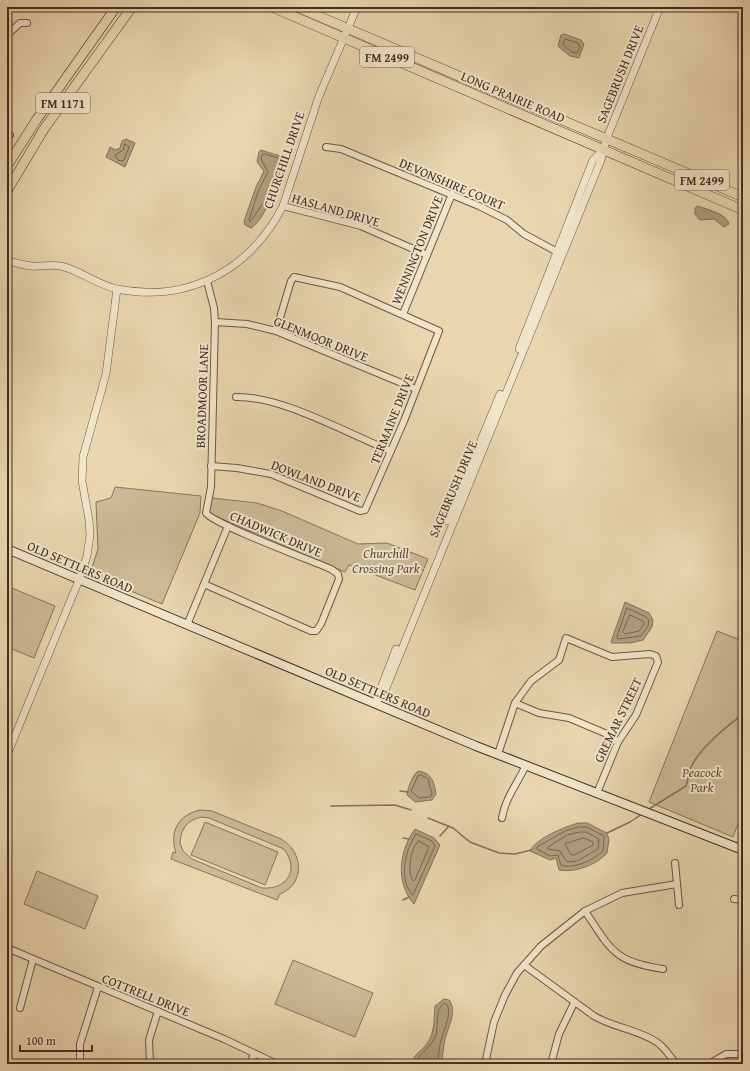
<svg xmlns="http://www.w3.org/2000/svg" width="750" height="1071" viewBox="0 0 750 1071" font-family="'Gentium Book Plus',serif">
<style>
.green{fill:#ccb997;stroke:#86735e;fill-rule:evenodd}
.water{fill:#b09d7f;stroke:#84705b}
.lines{fill:none;stroke-linecap:round;stroke-linejoin:round}
.shore{stroke:#786552;stroke-width:1}
.stream{stroke:#84705b;stroke-width:1.5}
.minor-casing{stroke:#6b5746;stroke-width:8}
.tertiary-casing{stroke:#6b5746;stroke-width:8}
.secondary-casing{stroke:#412d24;stroke-width:10}
.primary-casing{stroke:#412d24;stroke-width:10}
.minor{stroke:#f1e4ca;stroke-width:6}
.tertiary{stroke:#f1e4ca;stroke-width:7}
.secondary{stroke:#f1e4ca;stroke-width:8}
.primary{stroke:#e9d6ae;stroke-width:9}
.labels{text-anchor:middle;dominant-baseline:central;stroke-width:4;stroke-linejoin:round;paint-order:stroke}
.shield{fill:#f1e4ca;stroke:#766456;stroke-width:1}
.shield-label{font-size:12px;font-weight:bold;fill:#412d24}
.street-label{font-size:13px;fill:#412d24;stroke:#f1e4ca}
.park-label{font-size:13px;font-style:italic;fill:#5d493b;stroke:#f1e4ca}
</style>
<rect width="100%" height="100%" fill="#e9d6ae"/>
<filter id="stains"><feTurbulence type="fractalNoise" baseFrequency=".005" numOctaves="4"/><feColorMatrix values="0 0 0 0 .2 0 0 0 0 .09 0 0 0 0 .02 0 0 0 .5 -.17"/></filter>
<radialGradient id="worn" r=".72"><stop offset=".6" stop-color="#630" stop-opacity="0"/><stop offset="1" stop-color="#630" stop-opacity=".3"/></radialGradient>
<g class="green">
<polygon points="115,487 201,496 200,513 162,604 90,574 98,549 96,502 111,498"/>
<polygon points="212,498 257,503 282,511 358,544 387,543 428,559 415,590 349,565 345,572 208,513"/>
<polygon points="7,586 55,606 34,658 7,647"/>
<polygon points="717,631 743,641 743,811 733,837 649,802"/>
<path d="M200 810 212 811 281 839C304 852 305 884 280 894L277 900 171 859 173 852 176 853C169 832 178 815 200 810ZM202 817 209 818 284 849C300 870 287 890 262 888L192 859 183 851 180 843C181 828 187 820 202 817Z"/>
<polygon points="205,822 278,852 265,885 191,855"/>
<polygon points="37,871 98,896 85,929 24,904"/>
<polygon points="293,960 373,993 355,1037 275,1004"/>
</g>
<g class="water">
<polygon points="564,34 581,40 584,44 579,58 570,56 558,46 561,35"/>
<polygon points="126,139 135,143 125,167 106,157 110,147 115,150 120,148 122,141"/>
<path d="M261 150 283 157V162C278 179 267 218 251 228L245 225 244 221 256 187 264 171 257 162 259 152Z"/>
<path d="M698 206C708 210 726 213 729 224L724 227 714 219 700 220 695 214V208Z"/>
<polygon points="625,602 649,613 653,620 652,627 643,640 630,643 612,643 611,642"/>
<path d="M418 771C432 773 434 782 436 794L432 800 415 802 407 795C408 787 412 776 418 771Z"/>
<path d="M578 823H587L607 833 609 840 607 853C597 865 574 873 559 870L556 858 550 860 530 851C536 838 565 827 578 823Z"/>
<path d="M415 829 434 838 440 845 414 904C395 882 399 851 415 829Z"/>
<path d="M444 999 449 1000C459 1013 445 1031 444 1045 443 1051 442 1058 442 1064H412C413 1053 424 1050 428 1042 435 1032 434 1017 435 1006Z"/>
</g>
<g class="lines">
<g class="shore">
<polygon points="565,39 578,43 580,48 577,53 572,52 563,45"/>
<polygon points="125,144 129,147 124,160 121,161 118,160 115,155 123,150"/>
<polygon points="265,154 278,158 279,161 270,193 250,222 249,220 259,189 268,172 261,159 262,155"/>
<polygon points="627,608 646,617 649,620 648,626 641,636 618,639 617,637"/>
<polygon points="630,615 643,621 644,624 639,631 625,634 623,632"/>
<polygon points="421,775 428,779 432,794 430,797 419,798 411,791 418,776"/>
<path d="M579 827H587L604 836 603 851C595 859 573 870 561 865L558 855 550 856 537 849V847L565 831Z"/>
<polygon points="580,832 586,832 599,839 598,849 577,861 567,862 560,851 548,849 548,847 567,835"/>
<path d="M416 834 432 841 435 846 413 895C398 881 405 849 416 834Z"/>
<polygon points="584,838 593,842 593,845 574,855 571,855 565,844"/>
<path d="M419 841 429 847 415 880 413 881C407 873 410 847 419 841Z"/>
<path d="M416 1064C419 1052 432 1047 436 1035 439 1025 434 1009 445 1003 455 1010 441 1035 440 1045 439 1051 438 1058 438 1064"/>
</g>
<g class="stream">
<polyline points="400,791 408,792"/>
<polyline points="331,806 395,805 411,810"/>
<path d="M649 809 686 786C688 780 689 771 692 765 703 745 725 728 743 714"/>
<polyline points="428,818 453,828 470,842 499,853 515,854 531,850"/>
<polyline points="607,833 630,822 642,814"/>
<polyline points="440,836 449,826"/>
<polyline points="403,838 409,839"/>
<polyline points="403,900 409,897"/>
</g>
<g class="minor-casing">
<g id="minor">
<polyline points="7,35 20,23 27,23"/>
<polyline points="7,132 10,135 7,140"/>
<polyline points="326,147 341,149 479,206 507,220 524,234 561,254"/>
<polyline points="283,206 361,226 427,255"/>
<polyline points="403,314 452,194"/>
<polyline points="215,322 247,324 276,331 416,389"/>
<path d="M236 397C282 396 346 433 391 451"/>
<polyline points="211,466 237,468 271,474 360,511 365,510 404,421 439,331 340,287 294,277 291,281 276,331"/>
<path d="M204 584 311 631H316L321 624 339 579 338 574 331 569C310 560 215 525 206 513L211 487 215 322 214 308 207 281"/>
<polyline points="187,625 228,526"/>
<polyline points="515,703 539,713 569,718 607,734 618,742"/>
<polyline points="498,754 515,703 531,681 559,660 566,638 612,657 650,654 656,656 658,662 636,715 618,742 597,793"/>
<path d="M502 818C505 798 518 783 526 765"/>
<polyline points="675,863 679,905"/>
<polyline points="734,899 743,900"/>
<path d="M585 911C611 950 614 962 663 969"/>
<polyline points="7,948 224,1039 277,1064"/>
<path d="M524 965 594 1016C614 1028 638 1029 658 1043 664 1047 671 1057 676 1064"/>
<polyline points="20,1008 33,959"/>
<polyline points="150,1063 149,1040 158,1011"/>
<polyline points="80,1064 80,1044 98,987"/>
<polyline points="250,1064 254,1054"/>
<polyline points="485,1064 494,1022 505,995 517,973 541,946 585,911 622,893 677,884"/>
<polyline points="551,1064 559,1034 574,1003"/>
<polyline points="709,1064 726,1054 743,1054"/>
</g>
</g>
<g class="tertiary-casing">
<g id="tertiary">
<path d="M7 261C15 262 23 265 31 266 41 267 51 264 61 266 81 271 98 285 117 289 189 303 250 270 283 206L319 96 357 7"/>
<polyline points="519,349 593,160 602,151"/>
<polyline points="448,521 500,394"/>
<polyline points="376,701 396,649"/>
<polyline points="375,703 384,693 601,160 606,140 660,7"/>
<polyline points="7,755 79,580 87,556 90,535 89,520 82,481 83,457 106,374 117,289"/>
</g>
</g>
<g class="secondary-casing">
<polyline id="secondary" points="7,549 476,746 743,850"/>
</g>
<g class="primary-casing">
<g id="primary">
<polyline points="272,7 743,210"/>
<polyline points="297,7 743,197"/>
<polyline points="7,166 37,119 116,7"/>
<polyline points="7,191 44,129 132,7"/>
</g>
</g>
<use href="#minor" class="minor"/>
<use href="#tertiary" class="tertiary"/>
<use href="#secondary" class="secondary"/>
<use href="#primary" class="primary"/>
</g>
<g class="labels">
<g class="shield">
<rect x="360" y="47" width="54" height="20" rx="3"/>
<rect x="36" y="93" width="54" height="20" rx="3"/>
<rect x="675" y="170" width="54" height="20" rx="3"/>
</g>
<g class="shield-label">
<text x="387" y="57">FM 2499</text>
<text x="63" y="103">FM 1171</text>
<text x="702" y="180">FM 2499</text>
</g>
<g class="street-label">
<text transform="translate(620 74) rotate(-68)">SAGEBRUSH DRIVE</text>
<text transform="translate(513 97) rotate(23)">LONG PRAIRIE ROAD</text>
<text transform="translate(284 160) rotate(-71)">CHURCHILL DRIVE</text>
<text transform="translate(452 184) rotate(23)">DEVONSHIRE COURT</text>
<text transform="translate(336 210) rotate(16)">HASLAND DRIVE</text>
<text transform="translate(417 250) rotate(-68)">WENNINGTON DRIVE</text>
<text transform="translate(321 339) rotate(22)">GLENMOOR DRIVE</text>
<text transform="translate(202 396) rotate(-88)">BROADMOOR LANE</text>
<text transform="translate(392 419) rotate(-68)">TERMAINE DRIVE</text>
<text transform="translate(316 481) rotate(21)">DOWLAND DRIVE</text>
<text transform="translate(453 489) rotate(-67)">SAGEBRUSH DRIVE</text>
<text transform="translate(276 534) rotate(23)">CHADWICK DRIVE</text>
<text transform="translate(80 567) rotate(23)">OLD SETTLERS ROAD</text>
<text transform="translate(378 692) rotate(23)">OLD SETTLERS ROAD</text>
<text transform="translate(618 720) rotate(-64)">GREMAR STREET</text>
<text transform="translate(146 995) rotate(22)">COTTRELL DRIVE</text>
</g>
<g class="park-label">
<text x="386" y="553">Churchill<tspan x="386" dy="15">Crossing Park</tspan></text>
<text x="702" y="772">Peacock<tspan x="702" dy="15">Park</tspan></text>
</g>
</g>
<rect width="750" height="1071" fill="none" stroke="#e9d6ae" stroke-width="24"/>
<rect x="8" y="8" width="734" height="1055" fill="none" stroke="#412d24" stroke-width="2"/>
<rect x="12" y="12" width="726" height="1047" fill="none" stroke="#412d24"/>
<path d="M20 1045v6h72v-6" fill="none" stroke="#412d24" stroke-width="2"/>
<text x="26" y="1045" font-size="12" fill="#412d24" stroke="#f1e4ca" stroke-width="3" paint-order="stroke">100 m</text>
<rect width="100%" height="100%" filter="url(#stains)"/>
<rect width="100%" height="100%" fill="url(#worn)"/>
</svg>
